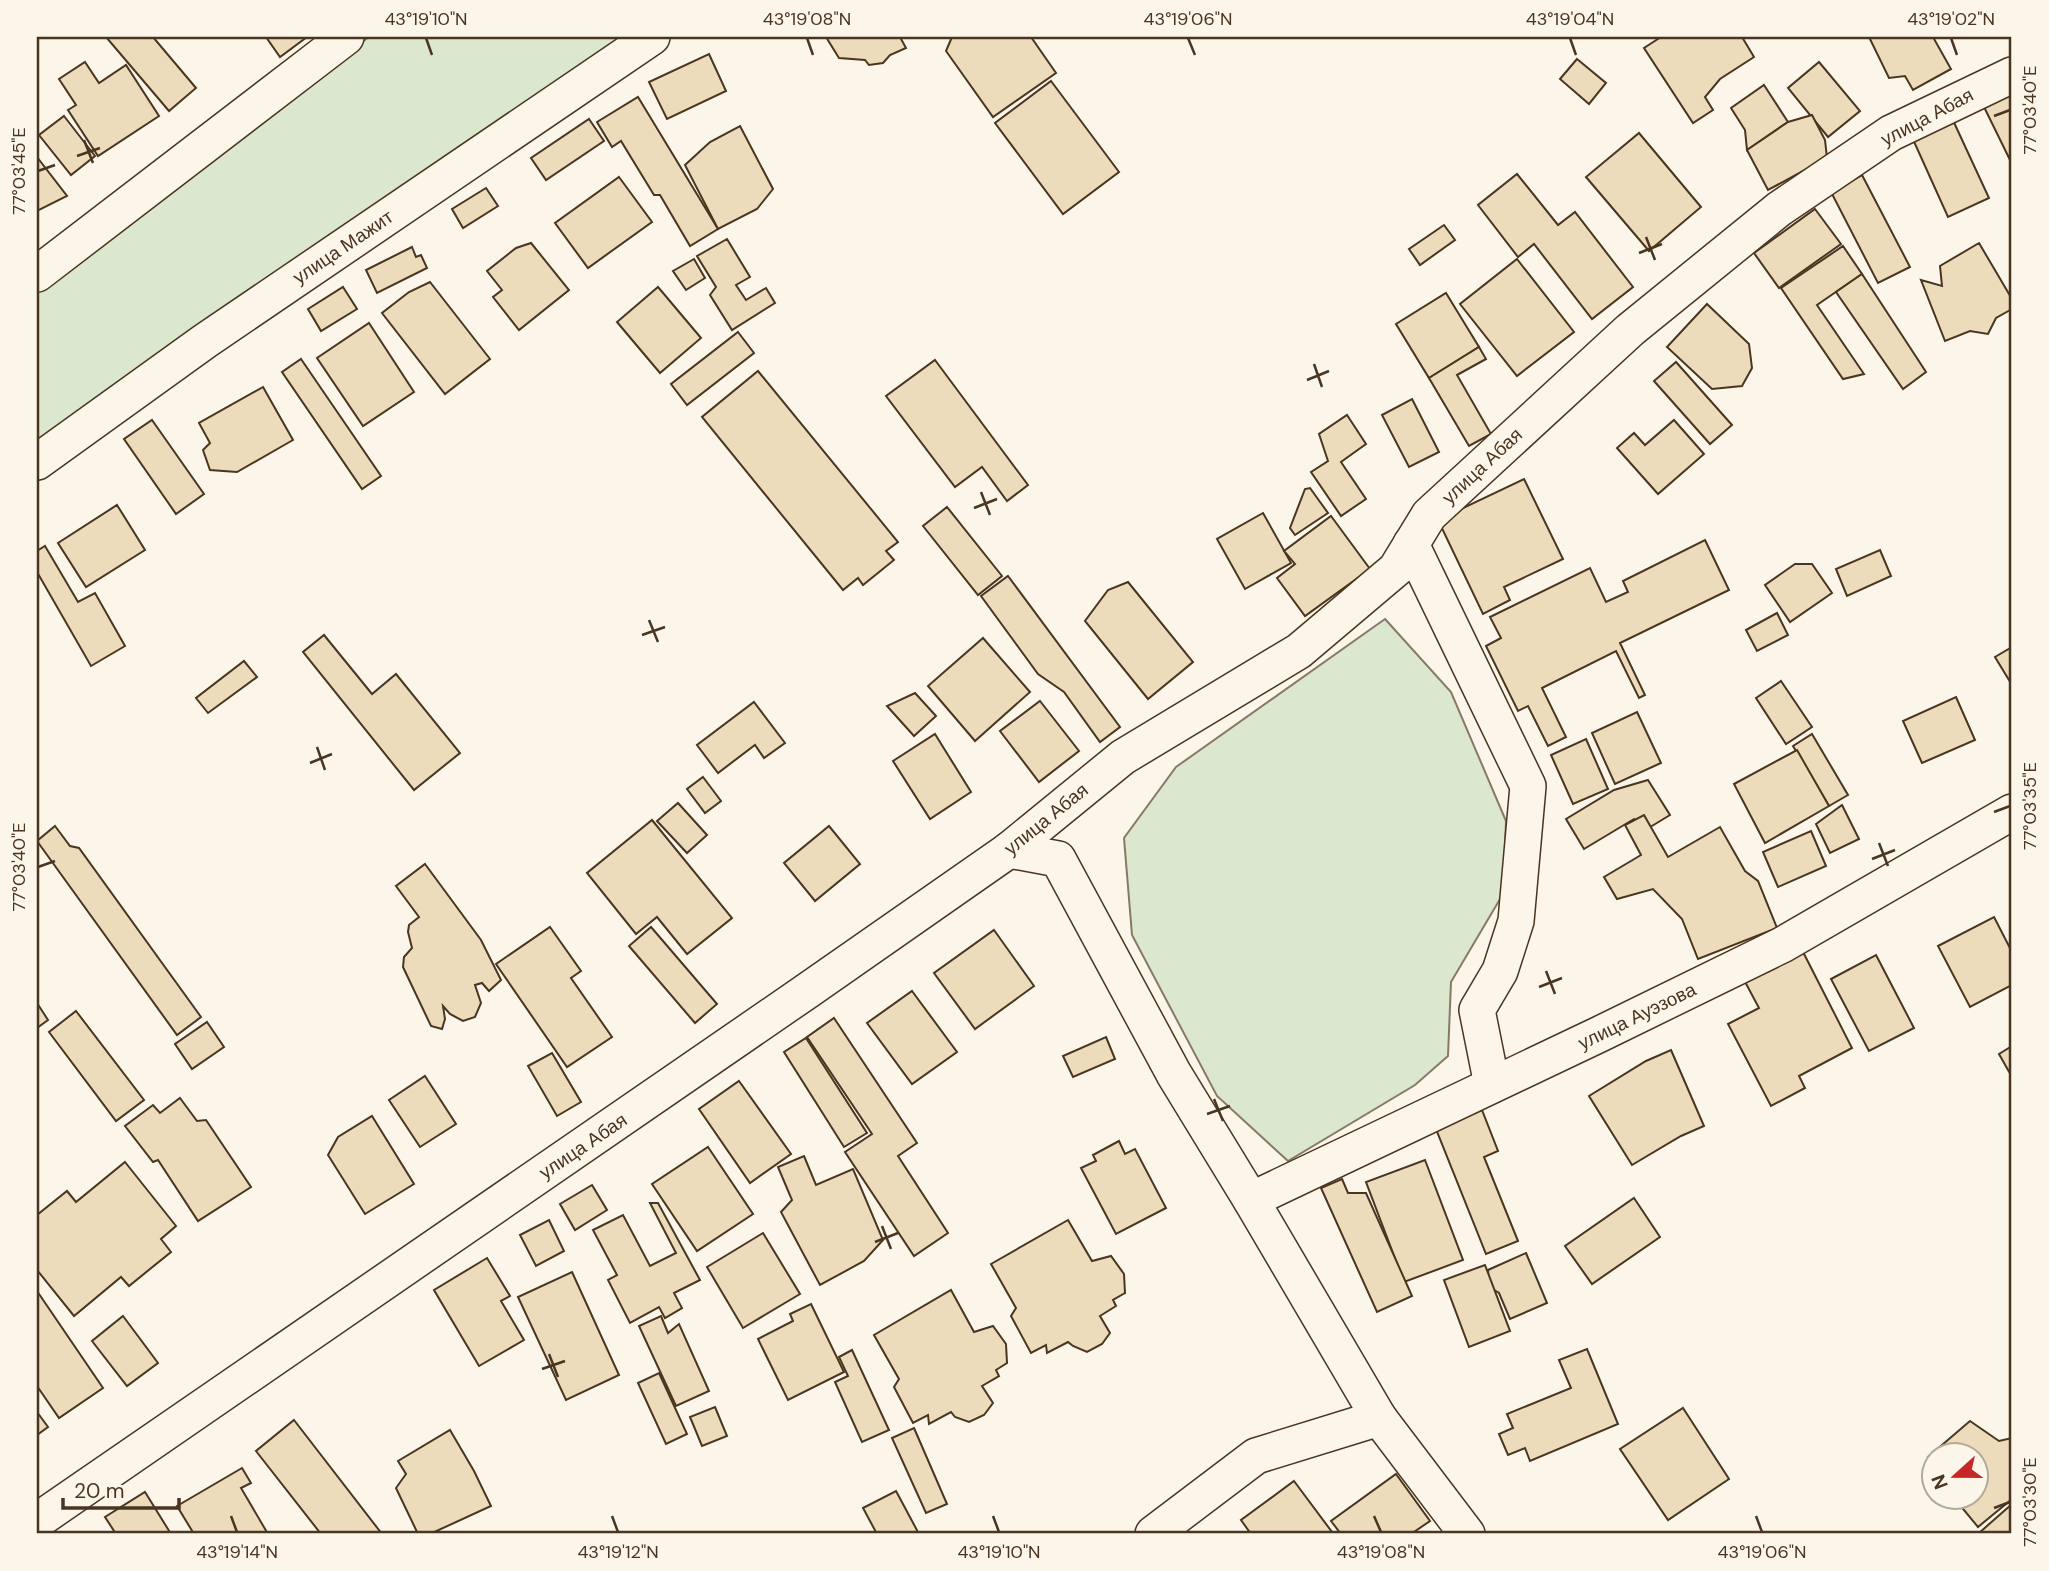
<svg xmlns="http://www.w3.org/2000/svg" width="2049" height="1571" viewBox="0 0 2049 1571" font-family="'DM Sans',sans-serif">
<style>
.green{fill:#dce7d0;stroke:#887966;stroke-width:2}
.building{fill:#ecdcbc;stroke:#4a3520;stroke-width:2}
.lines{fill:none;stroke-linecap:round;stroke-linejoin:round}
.street-casing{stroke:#4a3520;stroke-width:38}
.street{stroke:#fbf6e9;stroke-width:35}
.ticks{fill:none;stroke:#4a3520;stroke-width:2.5}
.labels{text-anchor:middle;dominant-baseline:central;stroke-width:5;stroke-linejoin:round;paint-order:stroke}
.street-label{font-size:19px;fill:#4a3520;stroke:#fbf6e9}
.neatline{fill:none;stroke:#4a3520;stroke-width:2.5}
.ticks-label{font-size:18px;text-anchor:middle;fill:#4a3520}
</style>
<rect width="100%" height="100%" fill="#fbf6e9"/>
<g class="green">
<polygon points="369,37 663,37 37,474 37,281"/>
<polygon points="1385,619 1451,692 1506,821 1503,894 1451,982 1448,1056 1415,1085 1288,1161 1217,1096 1132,935 1124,838 1176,767"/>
</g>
<g class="building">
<polygon points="106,37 153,37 196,88 169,111"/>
<polygon points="266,37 307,37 280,57"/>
<polygon points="826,37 900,37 906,48 890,55 883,63 869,65 865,60 839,58"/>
<polygon points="952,37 1031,37 1056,73 993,117 946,51"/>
<polygon points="1661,37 1742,37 1754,57 1720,79 1705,97 1713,110 1693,123 1644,48"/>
<polygon points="1869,37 1933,37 1951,69 1913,90 1905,76 1889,78"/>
<polygon points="709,54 726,91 667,119 649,82"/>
<polygon points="1577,59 1606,83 1589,104 1560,79"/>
<polygon points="85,62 99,83 126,65 159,116 98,156 68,110 76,105 59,79"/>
<polygon points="1819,62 1860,111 1828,137 1788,88"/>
<polygon points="1051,81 1119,172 1063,214 995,123"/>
<polygon points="1764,85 1788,122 1747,150 1745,130 1731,108"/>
<polygon points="2012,93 2012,164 1984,107"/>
<polygon points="638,97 718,229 690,246 660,195 654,195 621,141 612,147 597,122"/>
<polygon points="1812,115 1825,140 1827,158 1768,190 1747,150 1788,122"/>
<polygon points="64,116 95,156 71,175 39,135"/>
<polygon points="1951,116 1989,198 1948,217 1911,135"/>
<polygon points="589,119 604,141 546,180 531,158"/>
<polygon points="740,126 773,189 757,209 718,229 685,165 710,142"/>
<polygon points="1639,133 1701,207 1649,251 1586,177"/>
<polygon points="37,157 67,196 37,211"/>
<polygon points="1517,174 1558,225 1575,212 1633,287 1592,319 1534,244 1518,257 1478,205"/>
<polygon points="1862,175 1910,267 1878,283 1831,192"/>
<polygon points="619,177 652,222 588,268 555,223"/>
<polygon points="486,188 498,206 463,228 452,209"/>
<polygon points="1815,209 1841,244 1779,288 1754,253"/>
<polygon points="1444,225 1455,240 1420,265 1409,249"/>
<polygon points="727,239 750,277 736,285 746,300 766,288 775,303 732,330 710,295 716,287 697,256"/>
<polygon points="531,243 569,290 519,330 493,297 502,290 487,271 516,248"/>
<polygon points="1979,243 2012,299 2012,309 1996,318 1988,334 1970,331 1945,341 1921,280 1942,286 1940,266"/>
<polygon points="1843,246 1862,274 1817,305 1864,374 1843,379 1781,288"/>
<polygon points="412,247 416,257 421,255 427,268 377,293 366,270"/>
<polygon points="694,259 705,278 686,290 673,271"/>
<polygon points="1517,259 1574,332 1517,376 1460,304"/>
<polygon points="1862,274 1926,372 1903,389 1836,292"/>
<polygon points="430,282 490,359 445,394 382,313 409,292"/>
<polygon points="343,287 357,309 321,331 308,309"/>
<polygon points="658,287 701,338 660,373 617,322"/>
<polygon points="1446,293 1479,347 1429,378 1396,324"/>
<polygon points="1707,304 1749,344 1752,368 1742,386 1712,389 1667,347"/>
<polygon points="369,323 414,392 363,426 317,358"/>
<polygon points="738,332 754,353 687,405 671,384"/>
<polygon points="1479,347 1486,359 1457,375 1491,434 1469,446 1429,378"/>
<polygon points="301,359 381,476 362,489 282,372"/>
<polygon points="935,360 1028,485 1007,501 982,467 955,487 886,396"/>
<polygon points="1676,362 1732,425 1710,444 1654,381"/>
<polygon points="758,371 898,542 886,551 894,560 863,585 858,578 843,590 702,417"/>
<polygon points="263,387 293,440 237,472 210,470 203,450 210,443 199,423"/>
<polygon points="1412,399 1439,452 1409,467 1382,415"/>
<polygon points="1347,415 1366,444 1341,462 1366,499 1341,516 1311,472 1328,461 1319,434"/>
<polygon points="152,420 204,494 176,514 124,439"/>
<polygon points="1674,420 1704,454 1658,494 1617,448 1634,433 1645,445"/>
<polygon points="1524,479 1563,559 1504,587 1510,600 1483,614 1438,520"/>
<polygon points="1310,488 1328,513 1295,535 1290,528 1305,489"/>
<polygon points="117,505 145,550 86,587 58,543"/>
<polygon points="947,507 1002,576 978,595 923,526"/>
<polygon points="1263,513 1291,563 1245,589 1217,539"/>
<polygon points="1331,516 1370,569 1305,616 1277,578 1295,564 1284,551"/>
<polygon points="1705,540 1729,590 1620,643 1645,695 1639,698 1616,651 1542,688 1566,737 1548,746 1528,706 1518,711 1486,646 1501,638 1490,617 1590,568 1606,602 1628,592 1623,581"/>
<polygon points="45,546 78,602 95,593 125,646 91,666 37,572 37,551"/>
<polygon points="1880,550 1891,576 1847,596 1836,569"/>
<polygon points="1795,564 1812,564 1832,593 1790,622 1765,585"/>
<polygon points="1008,576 1120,727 1100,742 1064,692 1038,674 981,596"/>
<polygon points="1128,582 1193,662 1148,699 1085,621 1108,590"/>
<polygon points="1777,613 1788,635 1757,651 1746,630"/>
<polygon points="324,635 372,694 396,674 460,753 414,790 303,652"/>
<polygon points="983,638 1030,692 975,741 928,686"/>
<polygon points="2012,647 2012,685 1995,657"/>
<polygon points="244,661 257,677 208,713 196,698"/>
<polygon points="1781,681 1812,727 1786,744 1756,698"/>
<polygon points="915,693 936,716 914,736 887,706"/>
<polygon points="1956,697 1975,740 1922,763 1903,721"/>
<polygon points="1040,701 1079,751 1039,782 1000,731"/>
<polygon points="754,702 785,743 764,758 755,745 718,773 697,745"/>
<polygon points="1637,712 1661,763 1615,784 1592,733"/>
<polygon points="935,734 971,792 930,819 893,761"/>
<polygon points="1812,734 1848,795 1829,806 1793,746"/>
<polygon points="1586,739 1608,789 1573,804 1551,755"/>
<polygon points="1797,750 1829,806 1765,843 1734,784"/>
<polygon points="703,777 721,801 705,813 687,789"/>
<polygon points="1648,780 1670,815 1642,832 1634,819 1584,849 1566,819 1614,790"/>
<polygon points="678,803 707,835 687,853 657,821"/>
<polygon points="1842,805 1859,839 1830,853 1816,824"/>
<polygon points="1644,815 1668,857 1720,827 1745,871 1758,881 1777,928 1698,959 1682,919 1653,889 1617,899 1604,877 1641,855 1625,825"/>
<polygon points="652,820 732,918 687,954 657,917 636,934 587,873"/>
<polygon points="55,826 70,846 79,848 201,1017 177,1035 37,841"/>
<polygon points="829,826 860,864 815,901 784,863"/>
<polygon points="1811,831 1826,866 1778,887 1763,852"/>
<polygon points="425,864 481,940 501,980 489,991 482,983 475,985 481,1003 475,1017 463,1021 450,1014 443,1006 445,1019 442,1029 431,1026 403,967 404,957 412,948 408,932 409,925 419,917 396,886"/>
<polygon points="1994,917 2012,952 2012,985 1970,1007 1938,946"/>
<polygon points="550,927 581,971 571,978 612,1037 567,1067 496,964"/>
<polygon points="651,927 717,1004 695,1023 629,946"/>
<polygon points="994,930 1034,986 975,1029 934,973"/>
<polygon points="1801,948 1852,1048 1799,1076 1805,1088 1771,1106 1728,1024 1759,1008 1743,978"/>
<polygon points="1876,955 1914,1028 1869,1051 1831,979"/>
<polygon points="912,991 957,1052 912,1084 867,1023"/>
<polygon points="37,1003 48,1020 37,1028"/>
<polygon points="76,1011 144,1100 116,1121 49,1032"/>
<polygon points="834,1018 917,1143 898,1156 948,1233 914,1256 845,1152 872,1134 807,1037"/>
<polygon points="207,1022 224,1047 192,1069 175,1044"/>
<polygon points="1106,1037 1115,1059 1073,1077 1063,1056"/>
<polygon points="806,1038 867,1133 844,1147 784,1052"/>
<polygon points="2012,1046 2012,1077 1999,1054"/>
<polygon points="1671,1050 1704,1126 1681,1136 1632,1165 1589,1096 1646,1061"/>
<polygon points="552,1053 581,1102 557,1116 528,1066"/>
<polygon points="425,1076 456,1124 420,1147 389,1100"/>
<polygon points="739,1081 791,1154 750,1183 699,1109"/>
<polygon points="180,1098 197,1121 206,1120 251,1187 198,1221 158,1160 153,1162 125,1126 153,1105 160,1113"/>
<polygon points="1482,1110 1498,1151 1484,1157 1518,1241 1486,1254 1436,1129"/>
<polygon points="372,1116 414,1184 365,1214 328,1155 338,1137"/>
<polygon points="1119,1141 1125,1154 1135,1149 1166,1208 1116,1234 1081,1168 1096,1161 1093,1155"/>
<polygon points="708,1147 753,1214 697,1251 652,1184"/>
<polygon points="804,1156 816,1185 853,1169 883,1240 864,1261 820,1285 781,1212 792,1200 778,1167"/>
<polygon points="1425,1160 1463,1260 1404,1282 1366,1182"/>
<polygon points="125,1162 176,1226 161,1239 171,1252 129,1286 121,1277 74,1316 37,1270 37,1215 67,1191 76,1202"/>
<polygon points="1342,1179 1348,1193 1366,1193 1412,1296 1377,1312 1321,1188"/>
<polygon points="592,1185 607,1210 575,1230 560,1204"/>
<polygon points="1634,1198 1660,1237 1592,1284 1565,1246"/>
<polygon points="650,1203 658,1203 700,1280 674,1293 682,1308 665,1318 659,1307 630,1323 608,1280 617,1275 593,1230 623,1215 650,1266 676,1253"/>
<polygon points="549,1220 564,1251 536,1266 520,1235"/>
<polygon points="1068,1220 1092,1261 1111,1256 1124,1274 1125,1293 1113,1300 1116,1306 1100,1316 1110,1333 1102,1344 1087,1352 1073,1346 1068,1342 1047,1353 1046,1345 1031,1353 1011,1316 1016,1308 991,1264"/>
<polygon points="763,1233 800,1294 743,1328 707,1267"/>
<polygon points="1526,1253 1547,1303 1510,1319 1499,1293 1489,1287 1488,1270"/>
<polygon points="487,1258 510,1296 501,1301 524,1340 479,1366 434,1290"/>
<polygon points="1485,1265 1510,1331 1469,1347 1444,1280"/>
<polygon points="572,1272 619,1375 566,1400 518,1297"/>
<polygon points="951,1290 974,1332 993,1326 1006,1344 1007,1363 996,1370 999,1376 982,1386 993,1403 984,1415 969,1422 955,1417 951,1412 929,1424 928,1415 913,1423 894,1387 899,1379 874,1335"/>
<polygon points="37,1291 103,1388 59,1418 37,1386"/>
<polygon points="811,1304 844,1372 788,1400 758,1339 793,1321 790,1314"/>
<polygon points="123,1316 158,1363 127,1386 92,1341"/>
<polygon points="661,1316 668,1333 679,1324 709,1391 676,1406 639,1326"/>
<polygon points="1587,1349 1618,1424 1530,1461 1525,1448 1508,1455 1499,1434 1513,1428 1507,1414 1571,1388 1559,1360"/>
<polygon points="852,1350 889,1430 862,1442 835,1382 848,1376 839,1357"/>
<polygon points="659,1373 687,1434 666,1444 638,1383"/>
<polygon points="715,1407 727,1436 702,1446 690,1417"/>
<polygon points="1683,1408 1729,1479 1668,1520 1620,1449"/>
<polygon points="37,1412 48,1427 37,1435"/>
<polygon points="294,1420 382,1534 321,1534 256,1451"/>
<polygon points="1970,1421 1999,1441 2012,1438 2012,1499 1978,1527 1954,1498 1976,1498 1976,1456 1934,1456 1934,1471 1928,1457"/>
<polygon points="914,1428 947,1504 926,1513 892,1438"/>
<polygon points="450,1430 474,1471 491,1506 430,1534 418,1534 396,1488 406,1474 398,1461"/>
<polygon points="242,1468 251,1483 241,1488 268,1534 194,1534 177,1506"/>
<polygon points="1396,1474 1430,1521 1411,1534 1341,1534 1331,1521"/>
<polygon points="1294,1481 1332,1532 1328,1534 1251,1534 1241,1520"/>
<polygon points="896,1491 919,1534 877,1534 863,1508"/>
<polygon points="145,1492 171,1534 116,1534 105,1517"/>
<polygon points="2012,1504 2012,1534 1980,1534 1979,1533"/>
</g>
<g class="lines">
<g class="street-casing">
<g id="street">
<polyline points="37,274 346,37"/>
<polyline points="37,462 205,341 652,37"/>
<polyline points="1411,544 1528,786 1516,921 1500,971 1477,1010 1492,1085"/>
<polyline points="1009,850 1058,859 1174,1074 1251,1200 1379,1418 1467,1534"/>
<polyline points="1251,1200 1600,1034 1782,945 2012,812"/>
<polyline points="37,1521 807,991 1009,850 1123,757 1299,651 1396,569 1429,515 1630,330 1779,209 1891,133 2012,75"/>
<polyline points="1153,1534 1256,1456 1379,1418"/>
</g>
</g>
<use href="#street" class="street"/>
</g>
<path class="ticks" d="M426 38 432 55M807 38 813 55M1188 38 1195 55M1570 38 1576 55M1951 38 1957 55M1994 116 2010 110M84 140 93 163M77 156 100 148M38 171 55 165M1646 237 1655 260M1639 253 1662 244M1314 364 1322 387M1307 380 1329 371M981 492 990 515M974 508 997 499M649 620 658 642M642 635 665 627M317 747 325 770M310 763 332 754M1994 812 2010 806M1879 843 1888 866M1872 859 1895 850M38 867 55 861M1546 971 1555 994M1539 987 1562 978M1214 1099 1223 1121M1207 1114 1230 1106M882 1226 891 1249M875 1242 898 1233M549 1354 558 1377M542 1369 565 1361M1994 1508 2010 1502M231 1516 237 1532M612 1516 618 1532M993 1516 999 1532M1374 1516 1381 1532M1756 1516 1762 1532"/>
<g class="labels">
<g class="street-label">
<text transform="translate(1927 117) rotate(-28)">улица Абая</text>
<text transform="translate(343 247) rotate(-34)">улица Мажит</text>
<text transform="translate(1482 466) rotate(-43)">улица Абая</text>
<text transform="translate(1046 819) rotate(-39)">улица Абая</text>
<text transform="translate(1637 1016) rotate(-26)">улица Ауэзова</text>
<text transform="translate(583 1146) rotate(-34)">улица Абая</text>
</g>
</g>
<rect width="2049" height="1571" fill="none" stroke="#fbf6e9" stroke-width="77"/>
<g transform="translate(1955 1476) rotate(249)"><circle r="33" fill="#fbf6e9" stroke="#b4a999" stroke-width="2"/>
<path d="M0-5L12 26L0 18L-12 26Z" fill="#c62828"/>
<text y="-10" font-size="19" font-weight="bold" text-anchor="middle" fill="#4a3520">N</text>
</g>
<path d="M63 1498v10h116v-10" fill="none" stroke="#4a3520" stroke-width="3.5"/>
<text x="74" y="1498" font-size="21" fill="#4a3520" stroke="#fbf6e9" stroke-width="5" paint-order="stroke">20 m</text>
<rect x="38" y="38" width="1972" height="1494" class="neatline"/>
<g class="ticks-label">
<text x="426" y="25">43°19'10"N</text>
<text x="807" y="25">43°19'08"N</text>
<text x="1188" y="25">43°19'06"N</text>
<text x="1570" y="25">43°19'04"N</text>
<text x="1951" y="25">43°19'02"N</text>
<text transform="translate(2030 110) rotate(-90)" y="6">77°03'40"E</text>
<text transform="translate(19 171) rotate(-90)" y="6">77°03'45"E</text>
<text transform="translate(2030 806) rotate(-90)" y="6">77°03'35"E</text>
<text transform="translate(19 867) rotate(-90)" y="6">77°03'40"E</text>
<text transform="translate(2030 1502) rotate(-90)" y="6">77°03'30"E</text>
<text x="237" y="1558">43°19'14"N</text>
<text x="618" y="1558">43°19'12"N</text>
<text x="999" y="1558">43°19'10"N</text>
<text x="1381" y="1558">43°19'08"N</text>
<text x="1762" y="1558">43°19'06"N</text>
</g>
</svg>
